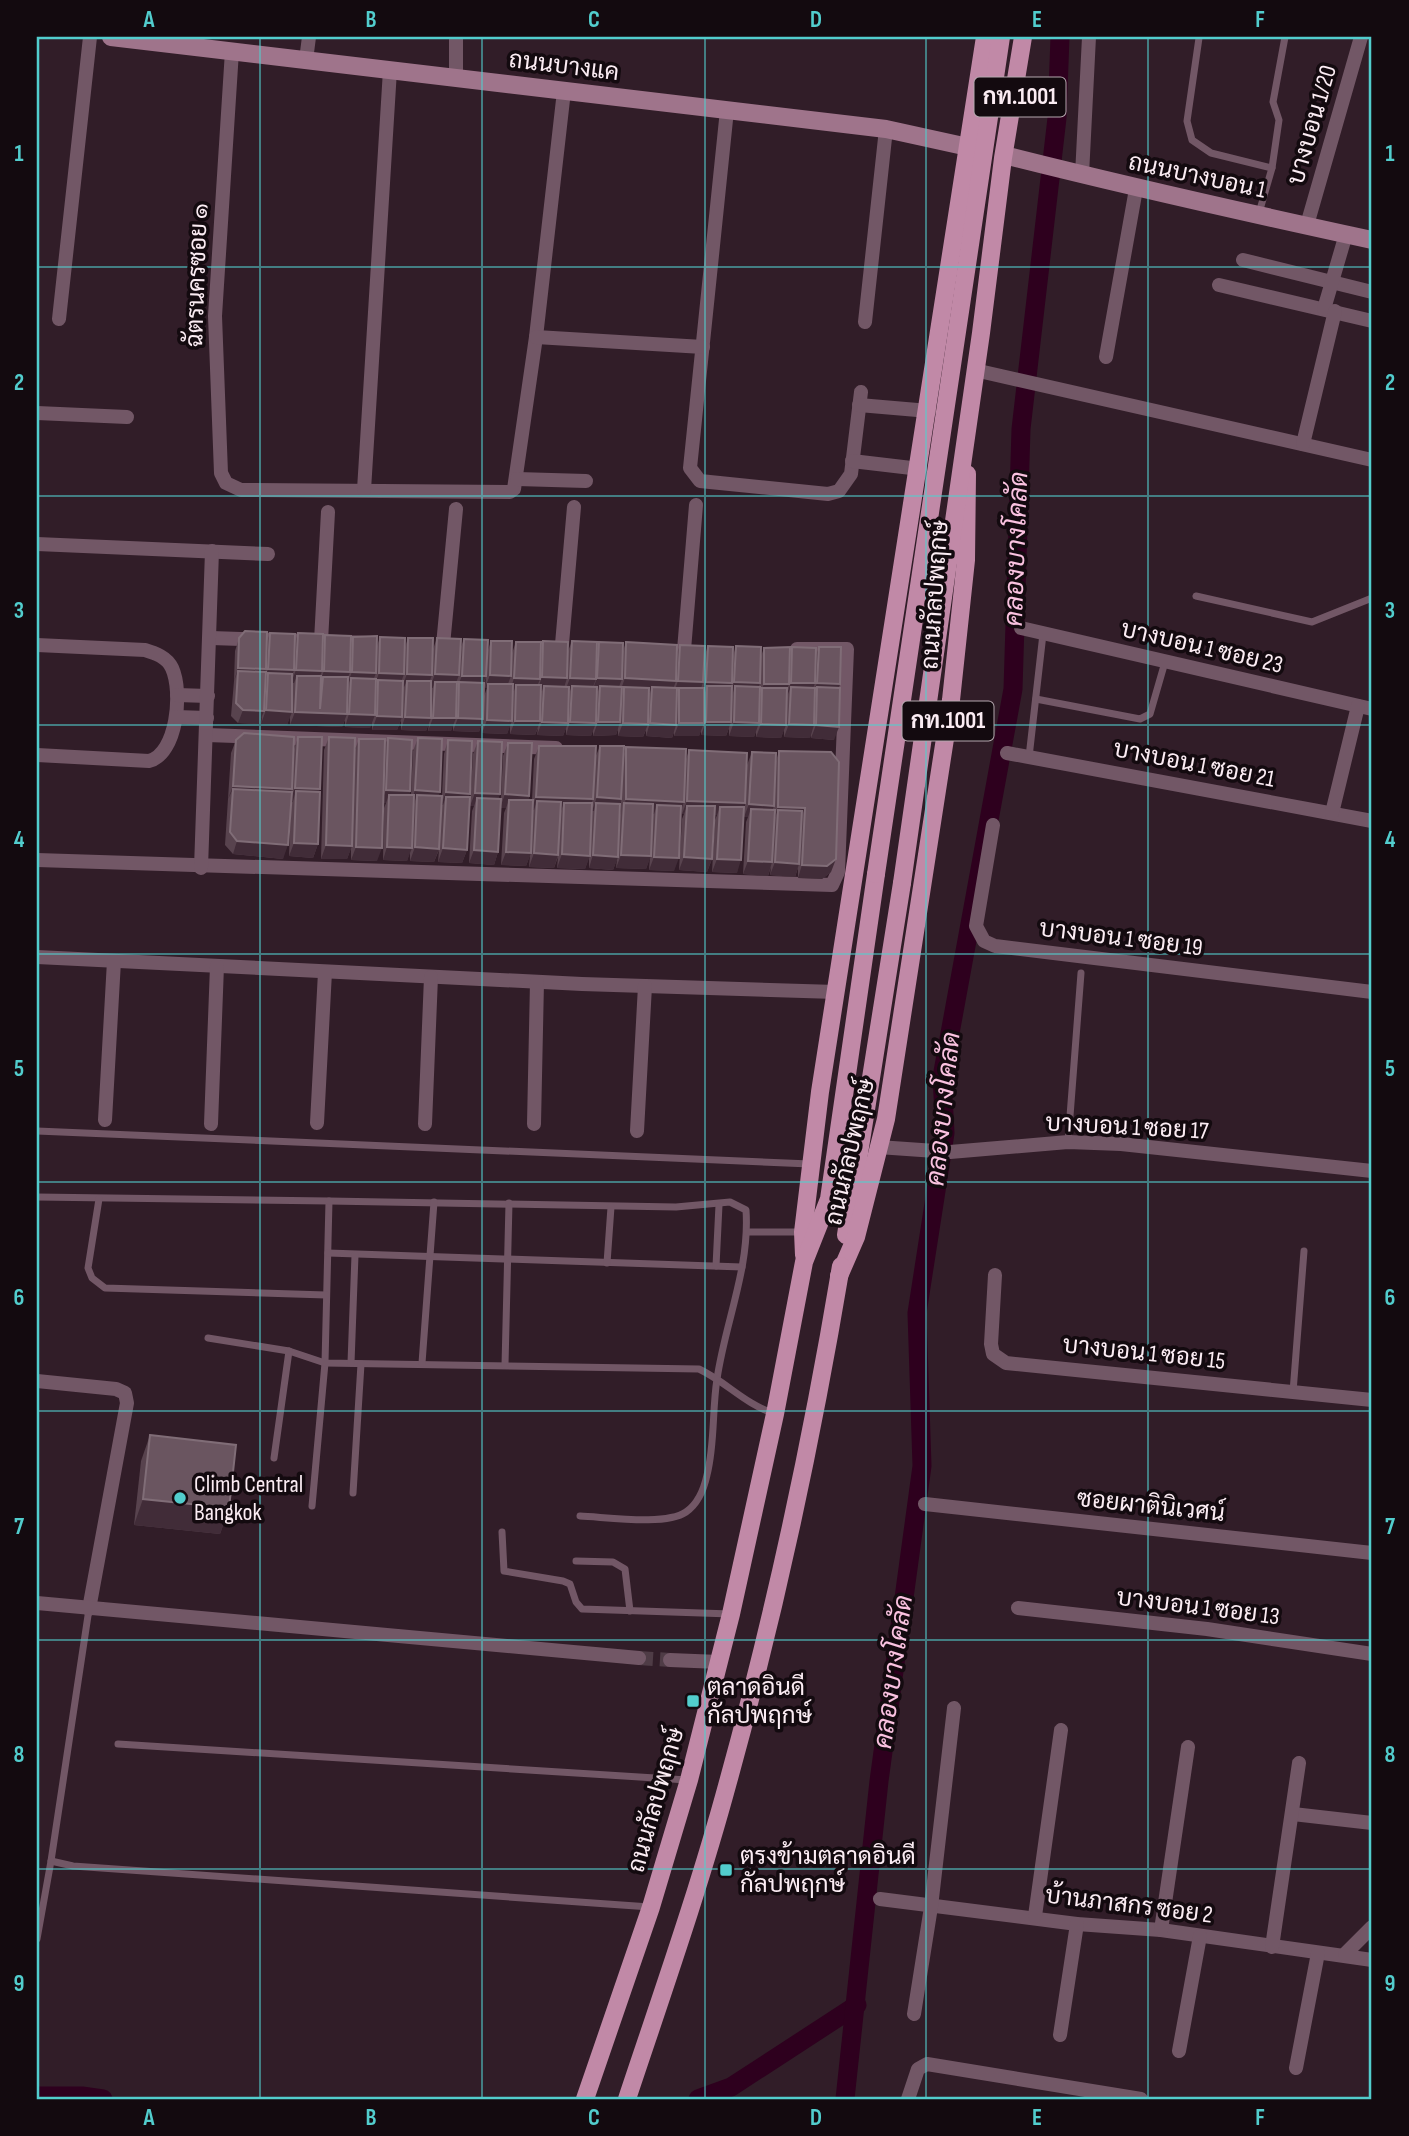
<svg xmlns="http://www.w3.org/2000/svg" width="1409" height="2136" viewBox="0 0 1409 2136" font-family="'Sofia Sans Condensed',Sarabun,sans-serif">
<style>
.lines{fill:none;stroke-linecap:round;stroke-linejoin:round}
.canal{stroke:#2e001e;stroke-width:19}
.minor-tunnel{stroke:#4f3c46;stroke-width:14;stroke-dasharray:14 7;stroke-linecap:butt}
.service{stroke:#725766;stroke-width:7}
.minor{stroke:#725766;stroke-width:14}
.secondary{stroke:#9f748b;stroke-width:18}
.primary{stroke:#c189a7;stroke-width:18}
.primary-bridge{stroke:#c189a7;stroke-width:18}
.wall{fill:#58434e;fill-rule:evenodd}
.shaded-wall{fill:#412c38}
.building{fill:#6a5560;stroke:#806d77;stroke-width:2}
.grid{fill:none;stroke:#52cdcd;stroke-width:2;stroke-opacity:0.55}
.poi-dot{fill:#52cdcd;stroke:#130a0f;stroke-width:2.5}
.labels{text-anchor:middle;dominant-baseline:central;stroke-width:7;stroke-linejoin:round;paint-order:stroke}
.shield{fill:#130a0f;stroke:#b5a8af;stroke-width:2}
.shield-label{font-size:23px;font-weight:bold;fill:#fbecf3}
.street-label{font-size:24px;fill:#fbecf3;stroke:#130a0f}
.poi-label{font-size:24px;fill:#fbecf3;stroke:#130a0f;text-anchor:start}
.water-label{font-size:26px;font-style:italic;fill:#fac2e0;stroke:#130a0f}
.neatline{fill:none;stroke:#52cdcd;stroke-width:2.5}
.grid-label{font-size:23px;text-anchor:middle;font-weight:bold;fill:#52cdcd}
</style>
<rect width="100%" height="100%" fill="#311d28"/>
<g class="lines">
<g class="canal">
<polyline points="37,2096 82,2096 103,2099"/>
<polyline points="698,2099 731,2087 857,2005"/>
<polyline points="845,2099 879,1781 922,1466 917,1313 945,1133 942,1077 1013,689 1021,429 1057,118 1060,37"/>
</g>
<polyline class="minor-tunnel" points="639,1658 670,1660"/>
<g class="service">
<polyline points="1199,38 1187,121 1192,140 1211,153 1272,168"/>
<polyline points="1259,213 1272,168 1279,120 1273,102 1285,37"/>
<polyline points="1196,596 1312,622 1372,598"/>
<polyline points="1036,699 1140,719 1150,714 1165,662"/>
<polyline points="1029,757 1043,634"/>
<polyline points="37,1131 810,1164"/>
<polyline points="1068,1142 1081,973"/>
<polyline points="37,1197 329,1201 325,1363 312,1506"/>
<polyline points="99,1199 88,1268 92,1278 105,1288 326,1295"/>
<path d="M329 1201 676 1207 730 1202 746 1210C750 1268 725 1323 717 1379 712 1410 715 1444 707 1475 704 1489 699 1503 686 1512 666 1526 606 1517 580 1516"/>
<polyline points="747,1232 803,1232"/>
<polyline points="328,1253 742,1267"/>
<polyline points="607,1263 611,1207"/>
<polyline points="716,1266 719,1205"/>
<path d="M208 1338 289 1351 325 1363 699 1369C728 1383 743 1403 775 1414"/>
<polyline points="351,1363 355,1255"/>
<polyline points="422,1363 434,1202"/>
<polyline points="505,1365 509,1203"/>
<polyline points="1293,1392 1304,1251"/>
<polyline points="274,1458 289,1351"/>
<polyline points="353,1493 361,1364"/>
<polyline points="502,1532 504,1571 563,1581 570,1584 576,1602 582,1609 731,1614"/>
<polyline points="576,1561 613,1562 625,1569 630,1611"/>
<polyline points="89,1609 51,1861 73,1866 650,1907"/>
<polyline points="118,1744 687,1780"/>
<polyline points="37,1939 51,1861"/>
</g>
<g class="minor">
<polyline points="232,51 215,316 221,473 226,483 241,490 510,492 514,489 536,337 564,91"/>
<polyline points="306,60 309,37"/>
<polyline points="456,78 456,37"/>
<polyline points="727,110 690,468 700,481 828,494 839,491 851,474 861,392"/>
<polyline points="1082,175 1089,37"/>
<polyline points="1307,225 1361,37"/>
<polyline points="1243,260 1372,292"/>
<polyline points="1219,285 1372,321"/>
<polyline points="1324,309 1346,234"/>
<polyline points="59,319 90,37"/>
<polyline points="865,322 886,129"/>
<polyline points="536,337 703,347"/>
<polyline points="1106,357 1136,189"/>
<polyline points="979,371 1372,460"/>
<polyline points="859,405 929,411"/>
<polyline points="37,413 127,417"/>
<polyline points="1303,444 1335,311"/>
<polyline points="852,461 920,469"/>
<polyline points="517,479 586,481"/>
<polyline points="364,490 390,70"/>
<polyline points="37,544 268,554"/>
<polyline points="1021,628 1372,709"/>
<polyline points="211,638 370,643"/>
<polyline points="321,641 328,512"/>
<polyline points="562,644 574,507"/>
<path d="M37 645 145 650C155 653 167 657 172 668 183 692 177 754 149 761L37 755"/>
<polyline points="443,645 456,509"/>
<polyline points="684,650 696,505"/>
<polyline points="177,695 208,696"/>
<polyline points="176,717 207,718"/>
<polyline points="207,735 556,748"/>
<polyline points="1007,753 1372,821"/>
<polyline points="1332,813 1358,706"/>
<polyline points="993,825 976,926 984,941 995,946 1372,992"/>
<polyline points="37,860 832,885 838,872 847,649 797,649"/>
<polyline points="201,868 212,551"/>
<polyline points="37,957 582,984 836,992"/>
<polyline points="105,1120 114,961"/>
<polyline points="317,1123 325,972"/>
<polyline points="211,1124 217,966"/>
<polyline points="425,1124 431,977"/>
<polyline points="534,1124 537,982"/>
<polyline points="637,1131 645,986"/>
<polyline points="878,1147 950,1152 1068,1142 1121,1144 1372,1171"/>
<polyline points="995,1275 991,1344 993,1354 1006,1363 1372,1400"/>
<polyline points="37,1381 116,1389 125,1393 127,1403 89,1609"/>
<polyline points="925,1504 1372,1553"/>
<polyline points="37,1603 639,1658"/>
<polyline points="1018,1608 1207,1629 1372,1654"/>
<polyline points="670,1660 719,1662"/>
<polyline points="1293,1814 1372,1823"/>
<polyline points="880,1899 1077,1924 1161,1930 1372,1960"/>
<polyline points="1035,1916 1061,1730"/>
<polyline points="1161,1930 1188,1747"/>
<polyline points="1272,1947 1299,1763"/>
<polyline points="1345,1954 1372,1927"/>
<polyline points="914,2014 931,1907 954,1708"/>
<polyline points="1060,2035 1077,1924"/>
<polyline points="1179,2051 1200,1936"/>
<polyline points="1296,2068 1318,1953"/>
<polyline points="908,2099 918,2069 927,2064 1141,2099"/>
</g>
<g class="secondary">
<polyline points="111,37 886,129 968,147"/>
<path d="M1012 157C1131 187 1252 214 1372 240"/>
</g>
<g class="primary">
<polyline points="846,1235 902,883"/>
<polyline points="804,1255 803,1232 820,1092 985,37"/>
<polyline points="839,1276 856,1237 886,1119 951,700 966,560 967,474"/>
<polyline points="585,2099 651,1907 689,1780 731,1614 775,1414 804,1262 829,1199 876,874"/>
<path d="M627 2099C662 1994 699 1889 728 1782 775 1612 812 1440 841 1266"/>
</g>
<g class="primary-bridge">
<polyline points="876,874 1001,37"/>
<polyline points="902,883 981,333 1003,158 1023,37"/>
</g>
</g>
<g class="wall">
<path d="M270 633 295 642 298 633 322 643 325 635 351 643 353 637 377 646 380 637 405 647 408 638 433 649 437 638 460 649 464 639 488 650 491 641 512 653 516 642 541 648 543 641 568 651 572 641 597 648 599 642 623 651 626 642 677 653 680 645 704 657 708 646 733 656 736 646 761 656 764 648 790 653 792 647 816 655 819 647 840 684 839 688 834 740 811 738V733L810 738 784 737V729L781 738 756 737V731L754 737 729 736V728L726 736 701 735V730L699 736H674V732L672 738 646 736V730L643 737 618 736V729L616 735 593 736V730L591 736 566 735V728L563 736 537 735 538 728 535 735 510 734V725L507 734 482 733V722L479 732 453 731V724L451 731H428L429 723 426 731 401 730V720L397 730H372V722L370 728 345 727V720L342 727 290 725V716L287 725 261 724 262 716 259 724 238 723 231 716 234 681 235 651 239 638 267 641ZM486 677 485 688H487L484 696V683Z"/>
<polygon points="298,737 319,792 318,844 313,858 289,856 291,804 293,801 291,801 283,859 233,854 225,845 231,753 236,740 294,749"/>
<polygon points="329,737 354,752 359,739 384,747 388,738 410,791 409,795 411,795 413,751 418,738 440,792 438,796 442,796 444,754 448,740 469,797 467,850 462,863 438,862 439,850 434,862 410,861 410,851 407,861 383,860 384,808 386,803 383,803 377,861 351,860 351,848 347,859 321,859 324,750"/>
<path d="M478 741 500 794 498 799H501L503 756 508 743 529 796 528 800H532L534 759 539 746 595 758 600 746 624 754 626 747 686 759 689 750 745 803 743 807 737 873 712 872 715 820 717 815H715L712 859 707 872 679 870 682 819 684 814H682V806L681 810 674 871 649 870 650 857 646 869 616 868 617 859 613 870 589 868V857L585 869 557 868 558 857 554 868 529 867 530 855 526 866 501 865 504 813 506 808H500L498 852 494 865 469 863 472 811 474 806H470L473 754ZM621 799V810L620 815V804Z"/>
<polygon points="779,751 831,872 822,879 798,878 798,868 795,877 770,875 771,867 768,876 743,874 746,822 748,817 744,817 747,765 752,752 776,761"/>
<polygon points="150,1435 229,1508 220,1534 134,1525 141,1461"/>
</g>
<g class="shaded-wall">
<polygon points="238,668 266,669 262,682 238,671 234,681"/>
<polygon points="268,669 294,670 289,683 268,673 265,683 264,682"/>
<polygon points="296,670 322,671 317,684 297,676 294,683 291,683"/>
<polygon points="324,671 350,672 345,685 323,677 319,684"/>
<polygon points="352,672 376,673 371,686 351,678 348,685 347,685"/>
<polygon points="379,673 404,674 399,688 378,680 376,687 374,687"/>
<polygon points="407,674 432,675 427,688 407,681 404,687 402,687"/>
<polygon points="435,674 459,675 454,688 435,682 433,688 430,687"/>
<polygon points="490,675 511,676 506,689 488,684 487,688 485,688"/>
<polygon points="462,676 486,676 481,689 459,683"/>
<polygon points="542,677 567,678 563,691 544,686 542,691 537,691"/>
<polygon points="514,678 540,679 535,692 516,685 514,691 510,691"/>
<polygon points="570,678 596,679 591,692 572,686 570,691 565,691"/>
<polygon points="597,678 622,679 617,692 600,686 598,691 592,691"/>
<polygon points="625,678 676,681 671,695 652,687 650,693 624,692 624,687 622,692 620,692"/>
<polygon points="678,681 703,682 699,695 679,688 677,695 673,695"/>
<polygon points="706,682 732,683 727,696 707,686 704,696 702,695"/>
<polygon points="734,682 760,683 755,697 735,686 732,696 730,696"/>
<polygon points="791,683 815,683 810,697 791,687 787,696 786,696"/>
<polygon points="817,683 840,684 836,697 817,687 814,697 812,697"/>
<polygon points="764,684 789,684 784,697 762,688 759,697"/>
<polygon points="243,710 264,711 259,724 238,723"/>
<polygon points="266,710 292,712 287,725 261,724"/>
<polygon points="295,712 347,714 342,727 290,725"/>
<polygon points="349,714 375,715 370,728 345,727"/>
<polygon points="377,716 402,717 397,730 372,730"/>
<polygon points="405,717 431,718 426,731 401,730"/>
<polygon points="433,718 456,718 451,731 428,731"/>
<polygon points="458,718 483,719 479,732 453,731"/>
<polygon points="487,720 512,721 507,734 482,733"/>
<polygon points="515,721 540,721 535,735 510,734"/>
<polygon points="542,722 568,723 563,736 537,735"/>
<polygon points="570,722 596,723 591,736 566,735"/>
<polygon points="598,722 620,722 616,735 593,736"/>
<polygon points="706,722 731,722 726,736 701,735"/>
<polygon points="734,722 759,723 754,737 729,736"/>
<polygon points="623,723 648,724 643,737 618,736"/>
<polygon points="650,723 676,725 672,738 646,736"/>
<polygon points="679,723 704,723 699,736 674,736"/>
<polygon points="761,724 786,725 781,738 756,737"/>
<polygon points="789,724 814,725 810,738 784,737"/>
<polygon points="816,725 839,727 834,740 811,738"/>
<polygon points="233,786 292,789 287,803 233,789 228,799"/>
<polygon points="295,788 320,789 316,802 296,791 293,801 290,801"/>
<polygon points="386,790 410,791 405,804 389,795 386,803 381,803"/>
<polygon points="415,790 440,792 435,805 417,795 414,804 411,803"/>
<polygon points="446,792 470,794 465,807 446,797 443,805 441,805"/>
<polygon points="475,793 500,794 495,808 477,798 474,806 470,806"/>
<polygon points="505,794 529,796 524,809 509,800 506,808 500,808"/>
<polygon points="536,797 593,799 588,812 564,803 561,811 536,810 537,801 534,810 531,810"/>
<polygon points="597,797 621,799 617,812 596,803 594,811 592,811"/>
<polygon points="626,799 684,802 679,815 657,805 654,814 623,813 624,806"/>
<polygon points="687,801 745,803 740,816 720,807 717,815 687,814 687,806 684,814 682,814"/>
<polygon points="749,804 774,806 769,819 751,809 748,817 744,817"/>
<polygon points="778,807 805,808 800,821 778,810 774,820 773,820"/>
<polygon points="237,841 288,845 283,859 233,854"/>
<polygon points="294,843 318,844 313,858 289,856"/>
<polygon points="326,845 352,846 347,859 321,859"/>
<polygon points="356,847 382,848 377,861 351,860"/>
<polygon points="387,847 412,848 407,861 383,860"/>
<polygon points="415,847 439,849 434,862 410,861"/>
<polygon points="443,848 467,850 462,863 438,862"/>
<polygon points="474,850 498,852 494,865 469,863"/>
<polygon points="506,852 531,853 526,866 501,865"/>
<polygon points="534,853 558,855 554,868 529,867"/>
<polygon points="562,854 590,856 585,869 557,868"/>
<polygon points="593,855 618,857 613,870 589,868"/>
<polygon points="621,855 651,856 646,869 616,868"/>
<polygon points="654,857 679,858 674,871 649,870"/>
<polygon points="684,857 712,859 707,872 679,870"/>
<polygon points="717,859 741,860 737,873 712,872"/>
<polygon points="836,859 831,872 822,879 798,878 802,865"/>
<polygon points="748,861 772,862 768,876 743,874"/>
<polygon points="775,862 799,864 795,877 770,875"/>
<polygon points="143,1499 229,1508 220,1534 134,1525"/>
</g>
<g class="building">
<polygon points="245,631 267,632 266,669 238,668 239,638"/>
<polygon points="270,633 295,634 294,670 268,669"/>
<polygon points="298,633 323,634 322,671 296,670"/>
<polygon points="325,635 351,636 350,672 324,671"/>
<polygon points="377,636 376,673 352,672 353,637"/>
<polygon points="380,637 405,638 404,674 379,673"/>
<polygon points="408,638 433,638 432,675 407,674"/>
<polygon points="437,638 461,639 459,675 435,674"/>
<polygon points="464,639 488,640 486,676 462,676"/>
<polygon points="491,641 512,641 511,676 490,675"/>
<polygon points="543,641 568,642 567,678 542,677"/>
<polygon points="572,641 597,642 596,679 570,678"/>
<polygon points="516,642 541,642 540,679 514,678"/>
<polygon points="599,642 623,643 622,679 597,678"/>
<polygon points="626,642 677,645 676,681 625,678"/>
<polygon points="680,645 705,646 703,682 678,681"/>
<polygon points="708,646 733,647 732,683 706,682"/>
<polygon points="736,646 761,647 760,683 734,682"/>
<polygon points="790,647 789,684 764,684 764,648"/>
<polygon points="792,647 816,648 815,683 791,683"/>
<polygon points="819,647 841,647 840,684 817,683"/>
<polygon points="238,671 266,672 264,711 243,710 236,703"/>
<polygon points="268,673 292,674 292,712 266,710"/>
<polygon points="297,676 321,676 320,709 323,677 348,677 347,714 295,712"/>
<polygon points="351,678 376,679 375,715 349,714"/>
<polygon points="378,680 403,681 402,717 377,716"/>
<polygon points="407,681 431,681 431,718 405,717"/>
<polygon points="435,682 457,682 456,718 433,718"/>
<polygon points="459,682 484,683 483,719 458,718"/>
<polygon points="488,684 513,684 512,721 487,720"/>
<polygon points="516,685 541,685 540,721 515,721"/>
<polygon points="544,686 569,687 568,723 542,722"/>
<polygon points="572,686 597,687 596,723 570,722"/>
<polygon points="600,686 622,687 620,722 598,722"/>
<polygon points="707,686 732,686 731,722 706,722"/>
<polygon points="735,686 760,687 759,723 734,722"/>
<polygon points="624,687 649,688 648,724 623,723"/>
<polygon points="652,687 677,688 676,725 650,723"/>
<polygon points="791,687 815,688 814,725 789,724"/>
<polygon points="817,687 840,688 839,727 816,725"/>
<rect x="679" y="688" width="25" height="35"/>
<polygon points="762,688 787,688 786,725 761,724"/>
<polygon points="244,733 294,737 292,789 233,786 236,740"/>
<polygon points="298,737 322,737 320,789 295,788"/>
<polygon points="329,737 355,738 352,846 326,845"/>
<polygon points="388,738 412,740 410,791 386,790"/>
<polygon points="418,738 442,739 440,792 415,790"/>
<polygon points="359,739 385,739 382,848 356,847"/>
<polygon points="448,740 472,741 470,794 446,792"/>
<polygon points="478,741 502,742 500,794 475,793"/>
<polygon points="508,743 532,743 529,796 505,794"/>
<polygon points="539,746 596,746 593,799 536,797"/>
<polygon points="600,746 624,746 621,799 597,797"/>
<polygon points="626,747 686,749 684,802 626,799"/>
<polygon points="689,750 747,753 745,803 687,801"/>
<polygon points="779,751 831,752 839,762 836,859 827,866 802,865 805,808 778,807"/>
<polygon points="752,752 776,753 774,806 749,804"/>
<polygon points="233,789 292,792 288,845 237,841 230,832"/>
<polygon points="296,791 320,792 318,844 294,843"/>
<polygon points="389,795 414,795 412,848 387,847"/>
<polygon points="417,795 442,796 439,849 415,847"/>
<polygon points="446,797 470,797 467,850 443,848"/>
<polygon points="477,798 501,799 498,852 474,850"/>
<polygon points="509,800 533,800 531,853 506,852"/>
<polygon points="537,801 561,802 558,855 534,853"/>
<polygon points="564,803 592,803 590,856 562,854"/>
<polygon points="596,803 620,804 618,857 593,855"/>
<polygon points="624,803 653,804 651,856 621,855"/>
<polygon points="657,805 681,806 679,858 654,857"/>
<polygon points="687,806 715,806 712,859 684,857"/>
<polygon points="720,807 744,807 741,860 717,859"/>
<polygon points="751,809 775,810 772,862 748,861"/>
<polygon points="778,810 802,811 799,864 775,862"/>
<polygon points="150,1435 236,1445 229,1508 143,1499"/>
</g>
<path class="grid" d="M260 37V2099M482 37V2099M705 37V2099M926 37V2099M1148 37V2099M37 267H1372M37 496H1372M37 725H1372M37 954H1372M37 1182H1372M37 1411H1372M37 1640H1372M37 1869H1372"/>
<g class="poi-dot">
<circle cx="180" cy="1498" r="7"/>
<rect x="686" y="1694" width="14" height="14" rx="3.5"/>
<rect x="719" y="1863" width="14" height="14" rx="3.5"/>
</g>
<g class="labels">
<g class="shield">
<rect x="974.5" y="77.5" width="91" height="39" rx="5"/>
<rect x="902.5" y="701.5" width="91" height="39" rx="5"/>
</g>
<g class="shield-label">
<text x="1020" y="97">กท.1001</text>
<text x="948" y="721">กท.1001</text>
</g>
<g class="street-label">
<text transform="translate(564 66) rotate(7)">ถนนบางแค</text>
<text transform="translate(1312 125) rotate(-74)">บางบอน 1/20</text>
<text transform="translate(1197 176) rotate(12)">ถนนบางบอน 1</text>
<text transform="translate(197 275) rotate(-88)">ฉัตรนครซอย ๑</text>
<text transform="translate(935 595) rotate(-86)">ถนนกัลปพฤกษ์</text>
<text transform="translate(1202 647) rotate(13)">บางบอน 1 ซอย 23</text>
<text transform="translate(1194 764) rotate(11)">บางบอน 1 ซอย 21</text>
<text transform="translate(1121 938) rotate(7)">บางบอน 1 ซอย 19</text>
<text transform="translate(1127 1127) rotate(3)">บางบอน 1 ซอย 17</text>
<text transform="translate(850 1152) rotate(-77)">ถนนกัลปพฤกษ์</text>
<text transform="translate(1144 1353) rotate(6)">บางบอน 1 ซอย 15</text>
<text transform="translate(1151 1506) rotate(6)">ซอยผาตินิเวศน์</text>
<text transform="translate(1198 1607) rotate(7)">บางบอน 1 ซอย 13</text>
<text transform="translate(656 1800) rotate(-74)">ถนนกัลปพฤกษ์</text>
<text transform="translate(1129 1905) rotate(7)">บ้านภาสกร ซอย 2</text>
</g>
<g class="poi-label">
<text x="194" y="1484">Climb Central<tspan x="194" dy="28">Bangkok</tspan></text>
<text x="707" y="1687">ตลาดอินดี<tspan x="707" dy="28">กัลปพฤกษ์</tspan></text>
<text x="740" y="1856">ตรงข้ามตลาดอินดี<tspan x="740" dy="28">กัลปพฤกษ์</tspan></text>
</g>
<g class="water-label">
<text transform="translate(1017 549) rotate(-88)">คลองบางโคลัด</text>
<text transform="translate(944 1109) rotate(-84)">คลองบางโคลัด</text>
<text transform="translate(894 1672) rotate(-82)">คลองบางโคลัด</text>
</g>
</g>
<rect width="1409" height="2136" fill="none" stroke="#130a0f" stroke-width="77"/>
<rect x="38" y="38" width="1332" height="2060" class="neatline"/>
<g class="grid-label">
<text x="149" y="27">A</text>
<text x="371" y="27">B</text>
<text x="594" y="27">C</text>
<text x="816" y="27">D</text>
<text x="1037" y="27">E</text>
<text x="1260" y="27">F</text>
<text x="19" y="161">1</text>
<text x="1390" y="161">1</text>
<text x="19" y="390">2</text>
<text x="1390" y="390">2</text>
<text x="19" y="618">3</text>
<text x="1390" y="618">3</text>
<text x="19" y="847">4</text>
<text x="1390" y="847">4</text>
<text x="19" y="1076">5</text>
<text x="1390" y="1076">5</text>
<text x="19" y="1305">6</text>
<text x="1390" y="1305">6</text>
<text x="19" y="1534">7</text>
<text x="1390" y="1534">7</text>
<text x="19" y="1762">8</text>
<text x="1390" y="1762">8</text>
<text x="19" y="1991">9</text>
<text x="1390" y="1991">9</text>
<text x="149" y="2125">A</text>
<text x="371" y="2125">B</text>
<text x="594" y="2125">C</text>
<text x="816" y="2125">D</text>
<text x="1037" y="2125">E</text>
<text x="1260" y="2125">F</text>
</g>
</svg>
